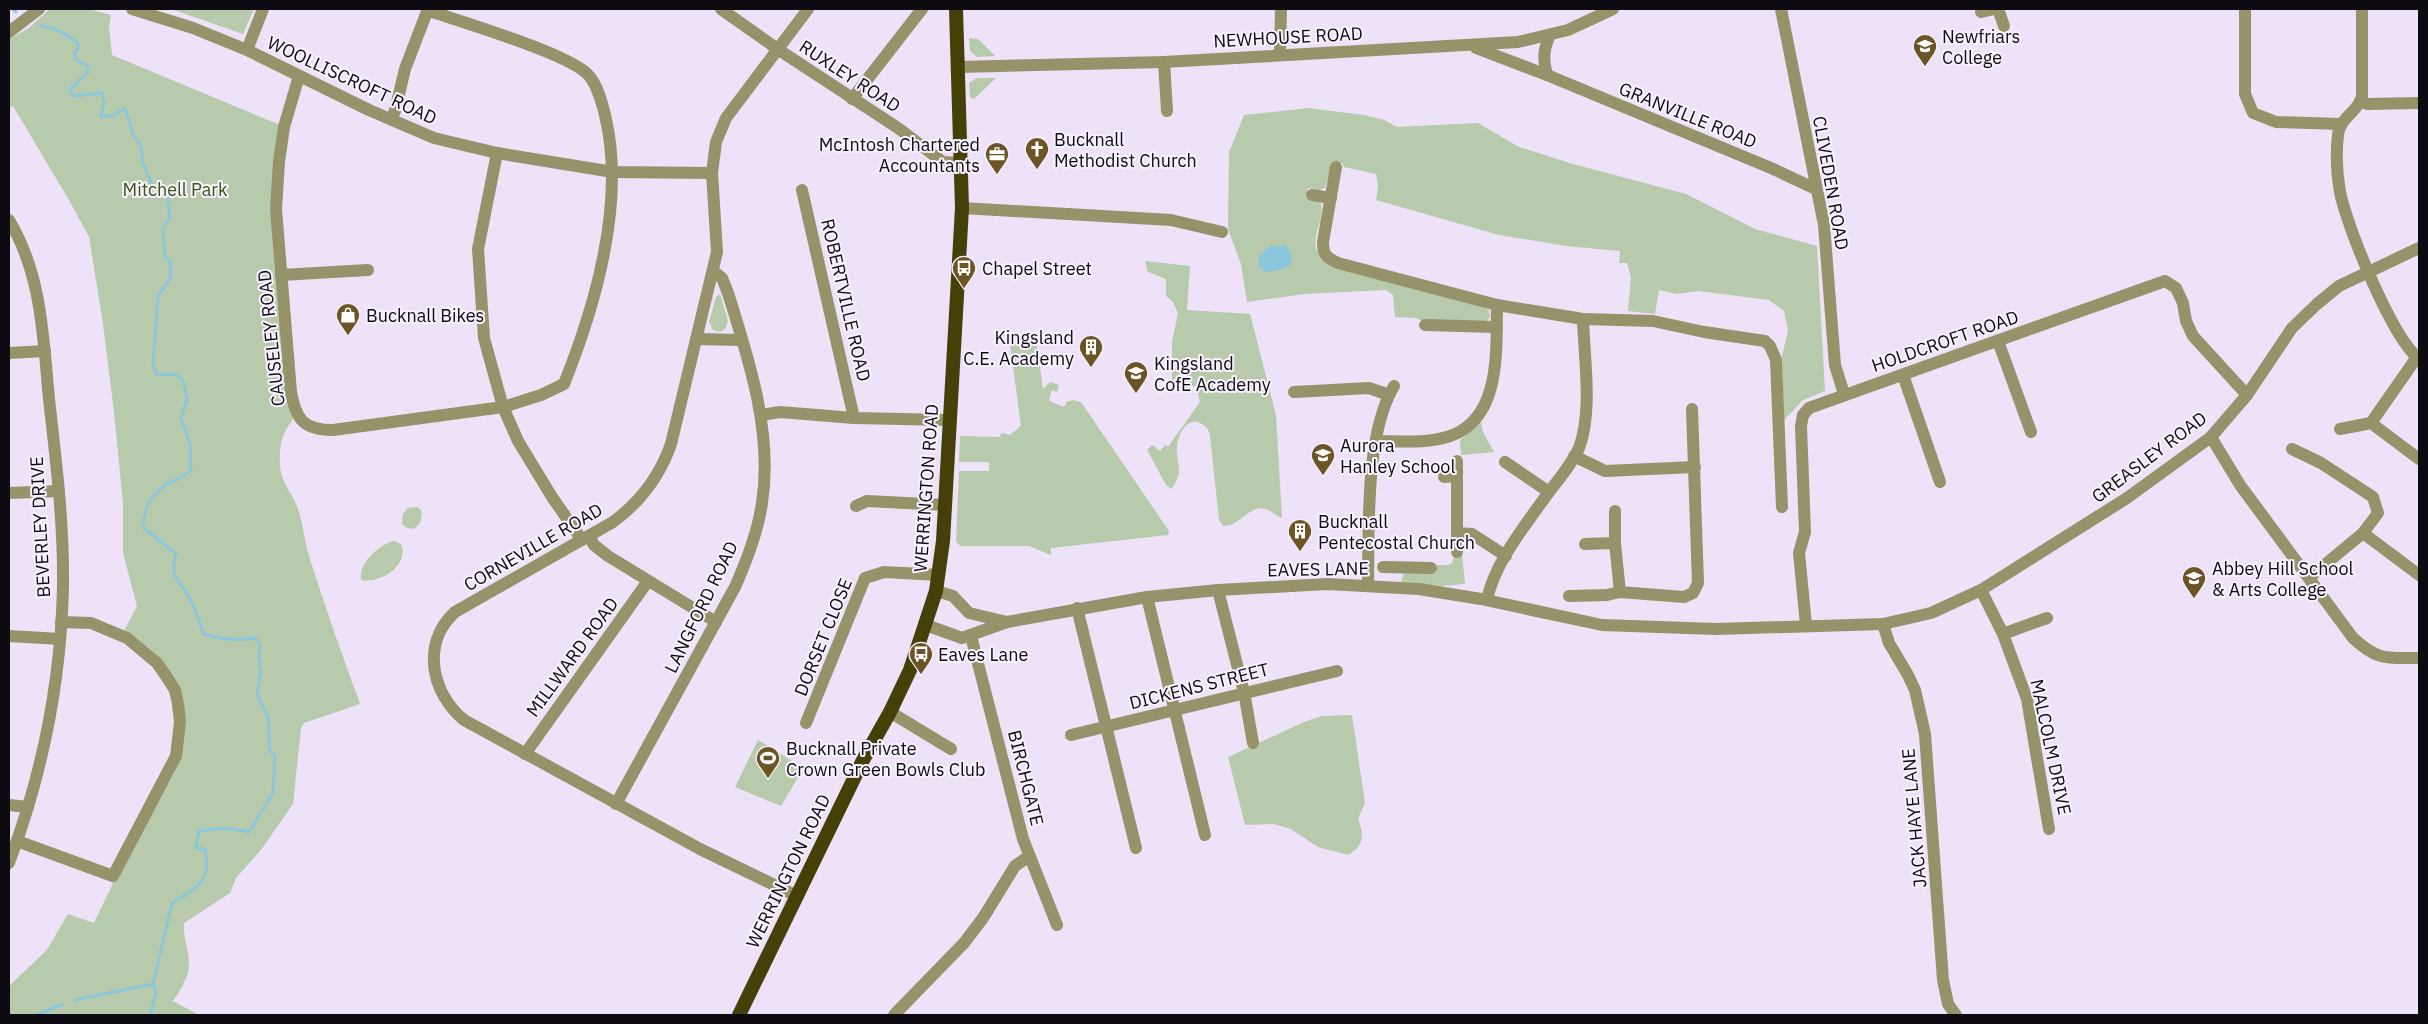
<svg xmlns="http://www.w3.org/2000/svg" width="2428" height="1024" viewBox="0 0 2428 1024" font-family="'IBM Plex Sans',sans-serif">
<style>
.green{fill:#b8caac}
.water{fill:#8bc7dc}
.lines{fill:none;stroke-linecap:round;stroke-linejoin:round}
.stream{stroke:#8bc7dc;stroke-width:3}
.minor{stroke:#969269;stroke-width:12}
.tertiary{stroke:#969269;stroke-width:12}
.trunk{stroke:#444008;stroke-width:14}
.labels{text-anchor:middle;dominant-baseline:central;stroke-width:4;stroke-linejoin:round;paint-order:stroke}
.poi-label{font-size:18px;fill:#0d0a11;stroke:#f8f1fe;text-anchor:start}
.street-label{font-size:18px;fill:#0d0a11;stroke:#f8f1fe}
.park-label{font-size:18px;fill:#345414;stroke:#f8f1fe}
</style>
<rect width="100%" height="100%" fill="#ede2f8"/>
<g class="green">
<path d="M50 9H88L111 15 109 27 112 55 280 125 275 159 295 417C283 431 279 444 280 462 280 482 290 489 296 504 303 520 304 540 309 556 325 606 342 655 360 704L304 723 301 728 293 804 261 850 236 878 230 893 184 923C183 938 189 950 189 964 190 976 179 992 173 1001L199 1015H9V986L47 950 68 914 94 923 114 881 175 772 181 695 124 631 137 606 123 553V504L114 412 102 317 89 237 69 200 13 106 9 108V39L29 28Z"/>
<polygon points="171,9 254,9 243,34"/>
<polygon points="969,38 978,39 995,56 977,57 970,51"/>
<polygon points="976,78 996,78 974,99 970,97 969,83"/>
<path d="M1308 108 1364 115 1384 120 1397 127 1478 123 1519 147 1573 164 1686 194 1755 229 1817 246 1825 391 1803 400 1784 420 1782 356 1788 331 1784 311 1769 300 1698 291 1676 294 1659 290 1655 314 1628 311 1631 277 1627 263H1619L1620 251 1566 246 1499 235 1376 200 1378 186 1376 174 1344 167 1342 163 1333 162 1325 188 1319 190 1308 188 1306 198 1320 202C1326 216 1313 232 1316 247 1317 252 1322 257 1324 262L1484 307 1489 310 1490 317 1484 324 1427 323 1416 318 1395 317 1393 295 1386 290 1304 294 1247 302 1241 264 1228 229 1229 152 1244 115Z"/>
<path d="M1145 261 1190 266 1187 310 1250 314 1276 415 1282 518C1276 516 1271 510 1265 509 1248 505 1240 527 1223 526L1219 520 1210 435C1208 429 1206 426 1200 423 1186 417 1178 435 1177 447 1176 455 1179 463 1179 471 1179 477 1174 484 1172 489L1166 485 1147 450 1152 445 1160 451 1165 445 1168 447 1200 402 1196 386 1172 387V342L1178 313 1173 302 1166 296V279L1148 272Z"/>
<polygon points="720,294 728,321 725,329 720,332 713,330 709,322 716,297"/>
<polygon points="1035,333 1043,389 1050,382 1059,385 1057,392 1052,390 1049,401 1064,407 1067,402 1073,400 1081,402 1169,531 1168,535 1051,548 1051,555 1029,546 960,546 956,541 959,471 989,471 989,462 959,462 960,436 1000,437 1001,433 1010,435 1021,426 1009,337"/>
<polygon points="1481,422 1483,432 1494,452 1461,455 1460,440"/>
<path d="M417 507 421 510C424 523 414 536 402 524L403 514 408 508Z"/>
<path d="M394 541 401 544C410 565 380 584 361 580 358 563 380 544 394 541Z"/>
<polygon points="1462,554 1465,584 1441,586 1401,582 1404,573 1432,565 1448,565 1452,563 1455,555"/>
<path d="M1352 715 1365 803 1358 819C1364 835 1365 845 1348 855L1318 847 1291 829 1274 824 1245 825 1228 757 1304 722 1322 716Z"/>
<polygon points="758,740 792,761 802,771 781,806 735,787"/>
</g>
<path class="water" d="M1285 245C1303 265 1284 271 1265 272L1259 267V256L1270 246Z"/>
<g class="lines">
<g class="stream">
<polyline points="13,9 16,12"/>
<path d="M41 26C56 28 66 34 78 43V48L74 53 76 60 88 66V72L70 89 73 96 102 93 104 102 101 116H112L125 108 133 134 141 146 143 163 153 187 167 191 170 218 163 228 165 256 171 263 170 279 158 296 153 365 157 374 178 375 184 383 187 400 181 418 190 444 191 470C182 479 177 478 167 484 150 495 144 509 143 527L176 554C169 578 179 579 189 597 195 608 199 622 204 634 222 640 237 641 255 638L260 645 259 656 261 673 257 695 268 717 270 751 275 755 273 793 249 832 225 828 199 831 196 848 205 849C212 882 198 887 172 903L153 984 156 993 150 1015"/>
<polyline points="75,1000 153,984"/>
<polyline points="36,1015 63,1004"/>
</g>
<g class="minor">
<polyline points="132,9 193,28 247,50 369,110 434,138 497,153 613,172 712,173"/>
<polyline points="1781,9 1824,225 1835,365 1844,394"/>
<polyline points="1998,9 2004,26"/>
<polyline points="2245,9 2245,94 2253,113 2276,122 2341,124"/>
<path d="M2362 9V97C2358 112 2340 117 2338 135 2336 152 2337 175 2340 192 2347 227 2392 338 2419 359"/>
<polyline points="1981,12 1994,9"/>
<polyline points="9,32 39,9"/>
<polyline points="1476,48 1547,75 1771,168 1816,189"/>
<polyline points="247,50 263,9"/>
<polyline points="1280,55 1281,9"/>
<polyline points="1164,62 1167,111"/>
<polyline points="959,67 1164,62 1518,42 1568,30 1613,9"/>
<path d="M1547 75C1543 59 1543 50 1550 35"/>
<path d="M299 76 284 127 279 162 276 209 291 392C296 419 303 430 333 430L503 407 541 395 564 384C596 304 626 201 605 115 602 103 598 87 590 77 575 55 458 21 427 10"/>
<polyline points="852,99 922,9"/>
<polyline points="2360,101 2367,104 2419,103"/>
<polyline points="391,119 395,111 405,69 428,9"/>
<polyline points="497,153 478,249 484,338 503,407 518,441 552,497 582,540"/>
<path d="M1336 167 1323 242C1323 255 1327 258 1338 263L1497 305 1583 319 1653 321 1704 332 1765 341 1770 346 1776 360 1782 507"/>
<polyline points="802,190 854,418"/>
<polyline points="1312,195 1331,198"/>
<polyline points="962,208 1171,220 1222,232"/>
<polyline points="281,275 368,270"/>
<polyline points="1425,325 1496,327"/>
<polyline points="696,339 741,340"/>
<polyline points="1998,341 2031,432"/>
<polyline points="9,353 45,351"/>
<polyline points="2417,357 2371,423 2419,459"/>
<polyline points="1903,375 1940,482"/>
<polyline points="1294,392 1369,388 1389,395"/>
<polyline points="761,415 780,412 854,418 950,420"/>
<polyline points="2340,429 2371,423"/>
<path d="M2211 437 2240 485 2353 638C2378 661 2386 658 2419 658"/>
<path d="M1377 441C1400 441 1427 444 1450 436 1502 418 1496 349 1497 305"/>
<polyline points="2292,449 2321,463 2373,497 2378,513 2363,533 2310,577"/>
<polyline points="1574,456 1605,471 1695,467"/>
<polyline points="1457,461 1457,552"/>
<polyline points="1505,462 1549,492"/>
<polyline points="1444,477 1457,476"/>
<polyline points="9,493 59,491"/>
<polyline points="856,506 867,501 945,505"/>
<polyline points="1615,511 1615,543 1620,592"/>
<polyline points="1457,533 1472,534 1506,556"/>
<polyline points="2363,533 2419,575"/>
<polyline points="589,536 594,545 608,556 716,622"/>
<polyline points="1585,544 1615,543"/>
<polyline points="1383,567 1431,568"/>
<path d="M1368 585C1369 529 1365 434 1394 386"/>
<polyline points="1218,590 1244,692 1253,743"/>
<polyline points="1981,590 2003,634 2027,699 2049,829"/>
<polyline points="1569,596 1607,595 1620,592 1684,597 1693,593 1698,583 1692,409"/>
<polyline points="1147,597 1205,835"/>
<path d="M1487 600C1494 563 1527 523 1549 492 1559 479 1572 464 1579 448 1593 411 1584 358 1583 319"/>
<polyline points="1077,608 1136,848"/>
<polyline points="1883,624 1889,643 1908,675 1915,690 1925,734 1943,980 1948,1004 1956,1015"/>
<polyline points="1806,625 1799,553 1805,532 1801,426 1803,415 1809,408 2165,281 2176,288 2183,303 2186,321 2193,336 2247,395"/>
<polyline points="2003,634 2047,618"/>
<polyline points="9,636 60,639"/>
<polyline points="971,636 1023,839 1057,925"/>
<polyline points="890,712 951,749"/>
<polyline points="806,723 865,578 884,572 939,575"/>
<polyline points="1071,735 1337,671"/>
<polyline points="525,754 648,581"/>
<path d="M616 804 735 587C747 560 758 532 762 503 773 433 749 360 728 293L722 278 713 271"/>
<polyline points="9,805 28,807"/>
<polyline points="17,841 113,876 176,756 180,722 178,704 175,690 166,676 157,663 127,638 91,623 61,622"/>
<path d="M797 896 700 849 464 720C431 693 421 643 455 612L613 522C640 502 660 476 671 444L717 252 712 173 716 142 726 118 808 9"/>
<polyline points="894,1015 964,943 983,918 1015,866 1029,856"/>
</g>
<g class="tertiary">
<polyline points="721,9 779,50 898,128 943,162 962,163"/>
<path d="M9 220C42 275 43 337 49 399 56 461 64 524 63 587 61 681 42 775 9 863"/>
<polyline points="936,591 953,596 969,613 1007,622"/>
<polyline points="926,625 962,638 1007,622 1147,597 1218,590 1327,584 1419,589 1481,599 1602,625 1716,629 1883,624 1931,613 1981,590 2127,498 2211,437 2247,395 2292,328 2317,304 2339,286 2419,248"/>
</g>
<polyline class="trunk" points="739,1015 863,760 890,712 910,670 936,591 943,541 962,208 956,9"/>
</g>
<defs>
<g id="university-pin" transform="scale(1.25)"><path d="M0 17L-7.5 6A9.5 9.5 0 1 1 7.5 6Z" fill="#6c5424" stroke="#f8f1fe"/><path d="M0-5L7-2L0 1L-7-2ZM-4 1L0 2.5L4 1V4Q0 6-4 4Z" fill="#fff"/></g>
<g id="church-pin" transform="scale(1.25)"><path d="M0 17L-7.5 6A9.5 9.5 0 1 1 7.5 6Z" fill="#6c5424" stroke="#f8f1fe"/><path d="M-1.2-6h2.4v3.5h3.3v2.4h-3.3V6h-2.4V-.1h-3.3v-2.4h3.3Z" fill="#fff"/></g>
<g id="office-pin" transform="scale(1.25)"><path d="M0 17L-7.5 6A9.5 9.5 0 1 1 7.5 6Z" fill="#6c5424" stroke="#f8f1fe"/><path d="M-6-3h4V-5.5h4V-3h4V5H-6ZM-1-4.5V-3h2v-1.5ZM-6 0V1H6V0Z" fill="#fff"/></g>
<g id="bus-pin" transform="scale(1.25)"><path d="M0 17L-7.5 6A9.5 9.5 0 1 1 7.5 6Z" fill="#6c5424" stroke="#f8f1fe"/><path d="M-5-6H5V4H4V6H2V4H-2V6H-4V4H-5ZM-3.5-4V0h7V-4ZM-3.5 1.2v1.5H-2V1.2ZM2 1.2v1.5H3.5V1.2Z" fill="#fff"/></g>
<g id="shop-pin" transform="scale(1.25)"><path d="M0 17L-7.5 6A9.5 9.5 0 1 1 7.5 6Z" fill="#6c5424" stroke="#f8f1fe"/><path d="M-5-2.5h2.3a2.7 3.5 0 0 1 5.4 0H5L5.5 6h-11ZM-1.5-2.5h3a1.5 2.3 0 0 0-3 0Z" fill="#fff"/></g>
<g id="building-pin" transform="scale(1.25)"><path d="M0 17L-7.5 6A9.5 9.5 0 1 1 7.5 6Z" fill="#6c5424" stroke="#f8f1fe"/><path d="M-4-6H4V6H1V3H-1V6H-4ZM-2.5-4.3h1.7v1.8h-1.7ZM.8-4.3h1.7v1.8H.8ZM-2.5-1h1.7V.8h-1.7ZM.8-1h1.7V.8H.8Z" fill="#fff"/></g>
<g id="school-pin" transform="scale(1.25)"><path d="M0 17L-7.5 6A9.5 9.5 0 1 1 7.5 6Z" fill="#6c5424" stroke="#f8f1fe"/><path d="M0-5L7-2L0 1L-7-2ZM-4 1L0 2.5L4 1V4Q0 6-4 4Z" fill="#fff"/></g>
<g id="stadium-pin" transform="scale(1.25)"><path d="M0 17L-7.5 6A9.5 9.5 0 1 1 7.5 6Z" fill="#6c5424" stroke="#f8f1fe"/><path d="M0-5a6.5 5 0 1 0 0 10a6.5 5 0 1 0 0-10ZM-3.5-1.8h7v3.6h-7Z" fill="#fff"/></g>
</defs>
<g fill-rule="evenodd">
<use href="#university-pin" x="1925" y="46"/>
<use href="#church-pin" x="1037" y="149"/>
<use href="#office-pin" x="997" y="154"/>
<use href="#bus-pin" x="964" y="268"/>
<use href="#shop-pin" x="348" y="315"/>
<use href="#building-pin" x="1091" y="347"/>
<use href="#school-pin" x="1136" y="373"/>
<use href="#school-pin" x="1323" y="455"/>
<use href="#building-pin" x="1300" y="531"/>
<use href="#school-pin" x="2194" y="578"/>
<use href="#bus-pin" x="921" y="654"/>
<use href="#stadium-pin" x="768" y="758"/>
</g>
<g class="labels">
<g class="poi-label">
<text x="1942" y="36">Newfriars<tspan x="1942" dy="21">College</tspan></text>
<text x="1054" y="139">Bucknall<tspan x="1054" dy="21">Methodist Church</tspan></text>
<text x="980" y="144" text-anchor="end">McIntosh Chartered<tspan x="980" dy="21">Accountants</tspan></text>
<text x="982" y="268">Chapel Street</text>
<text x="366" y="315">Bucknall Bikes</text>
<text x="1074" y="337" text-anchor="end">Kingsland<tspan x="1074" dy="21">C.E. Academy</tspan></text>
<text x="1154" y="363">Kingsland<tspan x="1154" dy="21">CofE Academy</tspan></text>
<text x="1340" y="445">Aurora<tspan x="1340" dy="21">Hanley School</tspan></text>
<text x="1318" y="521">Bucknall<tspan x="1318" dy="21">Pentecostal Church</tspan></text>
<text x="2212" y="568">Abbey Hill School<tspan x="2212" dy="21">&amp; Arts College</tspan></text>
<text x="938" y="654">Eaves Lane</text>
<text x="786" y="748">Bucknall Private<tspan x="786" dy="21">Crown Green Bowls Club</tspan></text>
</g>
<g class="street-label">
<text transform="translate(1288 37) rotate(-3)">NEWHOUSE ROAD</text>
<text transform="translate(850 76) rotate(33)">RUXLEY ROAD</text>
<text transform="translate(352 80) rotate(25)">WOOLLISCROFT ROAD</text>
<text transform="translate(1688 115) rotate(22)">GRANVILLE ROAD</text>
<text transform="translate(1831 183) rotate(80)">CLIVEDEN ROAD</text>
<text transform="translate(846 300) rotate(77)">ROBERTVILLE ROAD</text>
<text transform="translate(271 338) rotate(-96)">CAUSELEY ROAD</text>
<text transform="translate(1945 341) rotate(-19)">HOLDCROFT ROAD</text>
<text transform="translate(2149 457) rotate(-37)">GREASLEY ROAD</text>
<text transform="translate(926 488) rotate(-86)">WERRINGTON ROAD</text>
<text transform="translate(40 527) rotate(-93)">BEVERLEY DRIVE</text>
<text transform="translate(533 547) rotate(-30)">CORNEVILLE ROAD</text>
<text transform="translate(1318 569) rotate(-1)">EAVES LANE</text>
<text transform="translate(701 607) rotate(-64)">LANGFORD ROAD</text>
<text transform="translate(823 637) rotate(-68)">DORSET CLOSE</text>
<text transform="translate(572 657) rotate(-54)">MILLWARD ROAD</text>
<text transform="translate(1199 686) rotate(-14)">DICKENS STREET</text>
<text transform="translate(2051 747) rotate(78)">MALCOLM DRIVE</text>
<text transform="translate(1026 778) rotate(76)">BIRCHGATE</text>
<text transform="translate(1914 818) rotate(-95)">JACK HAYE LANE</text>
<text transform="translate(788 871) rotate(-64)">WERRINGTON ROAD</text>
</g>
<g class="park-label">
<text x="175" y="189">Mitchell Park</text>
</g>
</g>
<rect width="2428" height="1024" fill="none" stroke="#0d0a11" stroke-width="20"/>
</svg>
